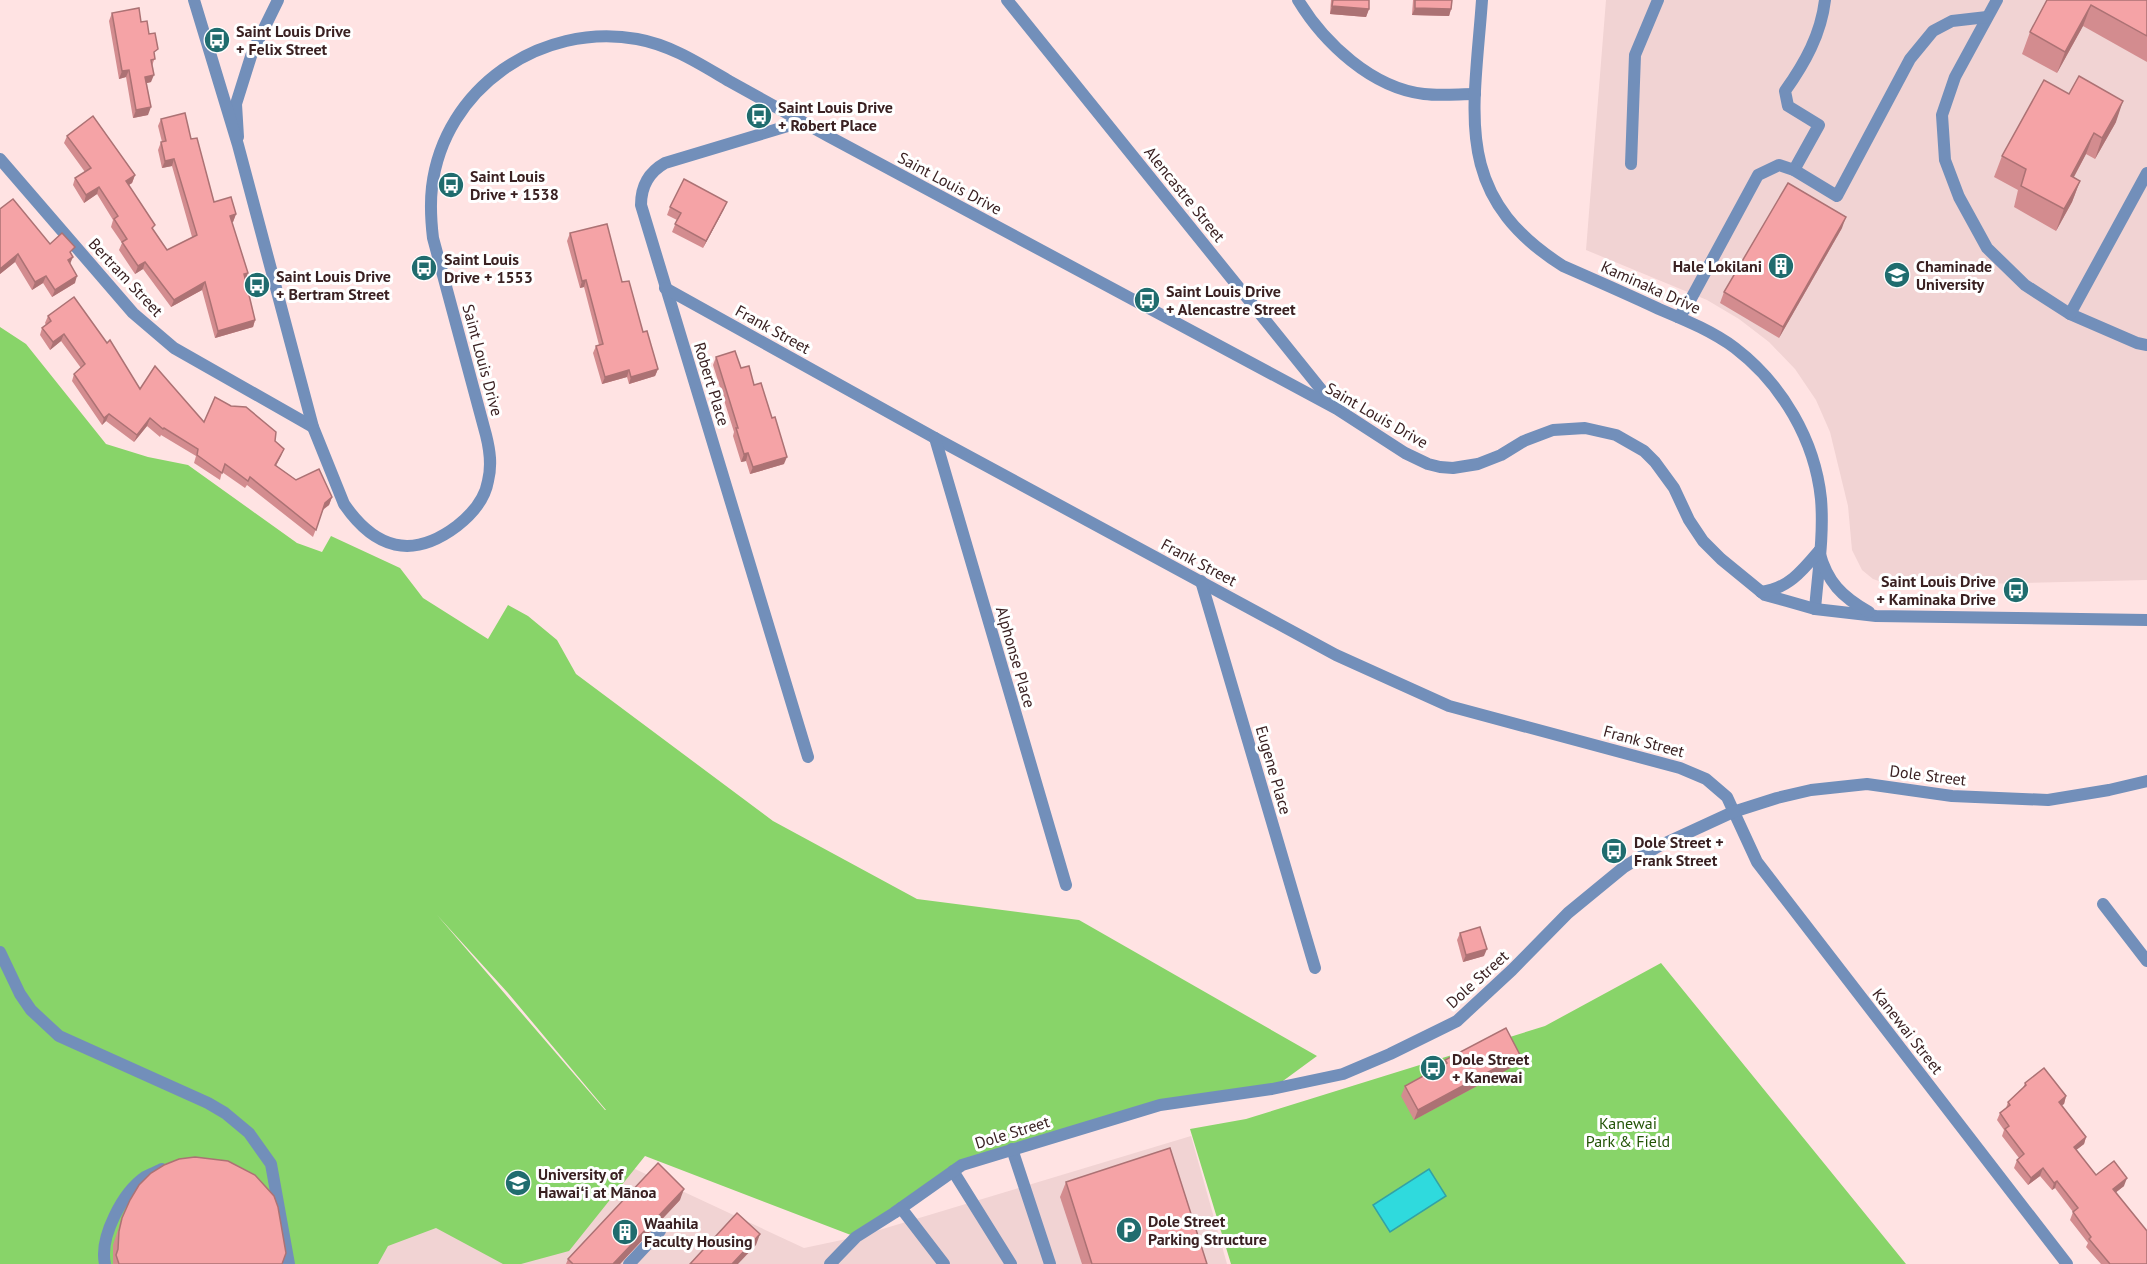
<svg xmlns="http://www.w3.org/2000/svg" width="2147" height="1264" viewBox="0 0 2147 1264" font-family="'PT Sans',sans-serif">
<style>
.built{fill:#f1d3d3}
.green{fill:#88d469;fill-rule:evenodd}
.water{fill:#2fdadd;stroke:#32a2a5;stroke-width:1.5}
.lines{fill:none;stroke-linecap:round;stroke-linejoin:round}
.service{stroke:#728fba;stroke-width:12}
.minor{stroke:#728fba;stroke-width:12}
.tertiary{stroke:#728fba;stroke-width:12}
.wall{fill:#d38c8f}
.shaded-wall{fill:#ac7274}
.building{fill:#f5a3a6;stroke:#ac7274;stroke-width:1.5}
.labels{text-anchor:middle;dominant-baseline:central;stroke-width:6;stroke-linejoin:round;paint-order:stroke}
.poi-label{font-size:16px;font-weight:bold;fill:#3a2122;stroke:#fff;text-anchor:start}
.street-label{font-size:16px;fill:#3a2122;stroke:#fff}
.park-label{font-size:16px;fill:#235407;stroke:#fff}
</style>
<rect width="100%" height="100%" fill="#ffe3e3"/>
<g class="built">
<polygon points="1606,0 2147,0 2147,580 1893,586 1873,579 1862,570 1852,550 1848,506 1830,432 1816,400 1795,369 1769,342 1739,319 1707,300 1586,250"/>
<polygon points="470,1092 804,1248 856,1237 1191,1136 1227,1264 321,1264"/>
</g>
<g class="green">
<path d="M0 327 26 344 106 444 148 457 188 465 297 543 322 552 331 536 400 568 423 598 488 639 508 605 528 616 557 640 576 674 773 821 917 899 1079 920 1317 1056 1272 1089 1160 1105 962 1165 856 1237 645 1156 569 1251 521 1264H503L436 1228 388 1246 378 1264H0ZM437 915 508 993 606 1110H605Z"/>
<polygon points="1661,963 1906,1264 1231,1264 1190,1129 1246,1119 1545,1026"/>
</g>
<polygon class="water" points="1429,1169 1446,1196 1390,1232 1373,1205"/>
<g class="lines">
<g class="service">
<polyline points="1997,0 1955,77 1942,115 1945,160 1959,197 1987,248 2025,285 2070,314 2137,343 2147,345"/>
<polyline points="1631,164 1635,55 1658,0"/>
<path d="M1794 170 1819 125 1788 106 1785 91C1805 63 1821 34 1825 0"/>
<polyline points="2070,314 2147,173"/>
<polyline points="1678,317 1686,308 1758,175 1779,165 1794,170 1837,196 1910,59 1933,31 1952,21 1987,17"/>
<polyline points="0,952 20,994 31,1010 59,1036 208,1103 225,1113 249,1133 271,1164 289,1264"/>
<polyline points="1012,1149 1050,1264"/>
<polyline points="953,1171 1011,1264"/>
<polyline points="901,1208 944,1264"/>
<path d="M105 1264C99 1237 123 1192 145 1177 150 1174 157 1172 162 1169"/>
<polyline points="629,1264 660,1231"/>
</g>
<g class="minor">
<polyline points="1007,0 1336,408"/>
<path d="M1298 0C1324 43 1372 88 1424 94 1441 96 1459 94 1475 94"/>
<path d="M1482 0C1474 114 1451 195 1563 266 1595 280 1627 294 1659 309 1685 320 1712 331 1735 348 1782 384 1815 440 1821 499 1824 535 1818 573 1815 609"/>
<path d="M801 122 665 163C649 172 641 186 641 205L808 757"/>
<polyline points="238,137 236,104 252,53 278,0"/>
<polyline points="0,159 133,313 174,348 313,427"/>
<polyline points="665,288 935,438 1336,655 1449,706 1680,768 1706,779 1727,797 1757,862 2067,1264"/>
<polyline points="935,438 1066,885"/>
<polyline points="1201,581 1315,968"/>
<polyline points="2103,904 2147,961"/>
</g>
<g class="tertiary">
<path d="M194 0 238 145 313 427 344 504C375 549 412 560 457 526 471 515 485 499 488 481 492 465 490 451 486 435L433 238C431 221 430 204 432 187 444 88 541 22 637 39 671 45 700 64 729 81 762 99 795 118 828 136 998 227 1167 318 1337 409L1405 453 1428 464 1440 467 1453 468 1478 464 1501 455 1524 441 1553 430 1585 428 1616 435 1644 451 1655 462 1674 488 1689 520 1703 541 1721 559 1765 595 1787 601 1815 609 1876 616 2147 620"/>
<path d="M1819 551C1827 582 1842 597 1869 612"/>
<path d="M1761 592C1788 589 1803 570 1819 551"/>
<polyline points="830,1264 856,1237 894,1213 962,1165 1160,1105 1272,1089 1343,1074 1390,1054 1457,1021 1512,970 1568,913 1624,867 1657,847 1733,812 1777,798 1811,790 1867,784 1952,796 2048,800 2109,790 2147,781"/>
</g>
</g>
<g class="wall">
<polygon points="1331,0 1369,0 1369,9 1366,17 1330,14"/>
<polygon points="1413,0 1452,0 1451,9 1449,16 1412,15"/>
<polygon points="2047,0 2147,0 2147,62 2083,26 2057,73 2022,54 2030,32"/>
<polygon points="112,13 141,22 155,57 152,66 151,82 147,83 148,115 133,118 126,77 119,79 109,21"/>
<polygon points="161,119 191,139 214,202 236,214 233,222 232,222 255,320 253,327 215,338 202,290 171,307 143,269 135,274 119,250 122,243 111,227 113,220 97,194 84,203 73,185 75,178 85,172 64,143 67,136 135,175 132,183 128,185 153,230 167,250 192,237 172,166 162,168 158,150 161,142 162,142 158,126"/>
<polygon points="2116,122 2095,159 2086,154 2074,177 2080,181 2072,202 2056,231 2014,207 2018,190 1994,177 2002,156"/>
<polygon points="670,207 724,209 703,248 672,232 677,220 667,215"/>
<polygon points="0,209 50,244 72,255 70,264 75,283 52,297 43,283 32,290 15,262 0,274"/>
<polygon points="1842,228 1779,338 1720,303 1724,292"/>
<polygon points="570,233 622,282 658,369 655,376 629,384 627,377 602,384 593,353 596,346 599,345 584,287 580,288 567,241"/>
<polygon points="48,316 140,389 204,422 275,441 284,449 281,456 276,466 296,480 332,497 329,505 323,510 313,537 247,485 245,488 222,472 220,480 194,463 196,456 161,435 160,437 147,426 134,442 106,421 102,425 72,381 74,374 81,368 61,341 50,350 40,335 42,328 46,325 45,323"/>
<polygon points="716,357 741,368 754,385 784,464 750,474 746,461 741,462 733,436 734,432 713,365"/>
<polygon points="1460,933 1484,956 1463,962 1457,940"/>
<polygon points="1445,1060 1516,1065 1414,1120 1401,1096 1405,1086 1443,1065"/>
<polygon points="2025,1083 2066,1096 2064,1104 2061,1105 2086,1137 2084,1144 2076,1150 2096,1175 2124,1186 2116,1192 2147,1264 2101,1264 2086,1247 2088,1243 2070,1220 2073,1212 2055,1188 2052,1190 2040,1176 2028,1185 2014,1168 2017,1160 2019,1158 2002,1136 2004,1130 1997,1120 2000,1113 2006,1108 2008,1102 2023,1088"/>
<polygon points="1066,1182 1207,1264 1082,1264 1060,1197"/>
<polygon points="680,1200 620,1264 566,1264 568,1259"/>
<polygon points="122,1218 282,1264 113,1264 113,1245"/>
</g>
<g class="shaded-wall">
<polygon points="2091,5 2083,26 2057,73 2065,52"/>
<polygon points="1332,6 1369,9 1366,17 1330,14"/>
<polygon points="1415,8 1451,9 1449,16 1412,15"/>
<polygon points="129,70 126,77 119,79 122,71"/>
<polygon points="154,75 151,82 143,84 145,77"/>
<polygon points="2123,101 2116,122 2095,159 2102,138"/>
<polygon points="151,107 148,115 133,118 136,110"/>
<polygon points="2094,133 2086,154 2063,197 2071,176"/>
<polygon points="174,159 172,166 162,168 165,161"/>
<polygon points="135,175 132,183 123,189 126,181"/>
<polygon points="2080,181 2072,202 2056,231 2064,209"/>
<polygon points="99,187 97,194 84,203 86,195"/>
<polygon points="727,202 724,209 703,248 706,241"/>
<polygon points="236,214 233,222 228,224 230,216"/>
<polygon points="1846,217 1842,228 1779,338 1783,327"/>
<polygon points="18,254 15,262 0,274 0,269"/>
<polygon points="73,257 70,264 68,260"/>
<polygon points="145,262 143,269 135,274 138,266"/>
<polygon points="248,273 246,280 244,274"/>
<polygon points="46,276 43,283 32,290 35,282"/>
<polygon points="77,276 75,283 52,297 55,290"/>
<polygon points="586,280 584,287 580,288 582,281"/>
<polygon points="205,282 202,290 171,307 174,300"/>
<polygon points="255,320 253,327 215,338 218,331"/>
<polygon points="64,334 61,341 50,350 53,342"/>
<polygon points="658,369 655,376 629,384 631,377"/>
<polygon points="629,370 627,377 602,384 605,377"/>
<polygon points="109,414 106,421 102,425 104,418"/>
<polygon points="150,418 147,426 134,442 137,435"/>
<polygon points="284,449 281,456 272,472 275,465"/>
<polygon points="748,453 746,461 741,462 744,454"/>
<polygon points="787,457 784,464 750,474 753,467"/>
<polygon points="332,497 329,505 322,510 325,503"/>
<polygon points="1487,949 1484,956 1463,962 1466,955"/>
<polygon points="1520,1055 1516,1065 1414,1120 1418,1110"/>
<polygon points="2066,1096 2064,1104 2056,1109 2059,1102"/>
<polygon points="2086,1137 2084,1144 2071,1154 2074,1147"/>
<polygon points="2043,1168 2040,1176 2028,1185 2031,1178"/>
<polygon points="2127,1178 2124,1186 2110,1197 2113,1189"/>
<polygon points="2057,1181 2055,1188 2052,1190 2054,1183"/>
<polygon points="684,1189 680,1200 620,1264 613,1264"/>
<polygon points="760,1234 756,1245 738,1264 732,1264"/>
</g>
<g class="building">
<polygon points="1333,0 1369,0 1369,9 1332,6"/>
<polygon points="1415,0 1452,0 1451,9 1415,8"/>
<polygon points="2047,0 2147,0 2147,36 2091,5 2065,52 2030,32"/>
<polygon points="139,8 141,22 147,21 149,34 155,33 158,49 154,52 155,59 151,60 154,75 145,77 151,107 136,110 129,70 122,71 112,13"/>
<polygon points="2079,76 2123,101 2102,138 2094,133 2071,176 2080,181 2064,209 2021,186 2026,169 2002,156 2044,80 2069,94"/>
<polygon points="185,113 191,139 197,138 214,202 231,197 236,214 230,216 248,273 244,274 255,320 218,331 205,282 174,300 145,262 138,266 122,242 127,239 114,219 118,216 99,187 86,195 75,178 91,168 67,136 93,116 135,175 126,181 155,225 152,228 167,250 197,235 174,159 165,161 161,142 166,141 161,119"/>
<polygon points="684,179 727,202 706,241 675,224 681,213 670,207"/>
<polygon points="1788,183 1846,217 1783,327 1724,292"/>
<polygon points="13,199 50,244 62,233 75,247 70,252 73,257 68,260 77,276 55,290 46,276 35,282 18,254 0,269 0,209"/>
<polygon points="607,224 622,282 629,281 643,332 647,331 658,369 631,377 629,370 605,377 596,346 603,344 586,280 582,281 570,233"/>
<polygon points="74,297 107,343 110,340 140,389 155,366 204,422 215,397 231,406 246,407 276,432 275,441 284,449 275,465 296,480 319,469 332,497 325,503 316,530 250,477 248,481 225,464 222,473 197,455 198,449 164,428 163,429 150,418 137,435 109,414 104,418 74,374 85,364 64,334 53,342 42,328 51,321 48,316"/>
<polygon points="735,351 741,368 749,366 754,385 761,383 772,418 775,417 787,457 753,467 748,453 744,454 736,428 738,428 716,357"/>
<polygon points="1480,927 1487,949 1466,955 1460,933"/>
<polygon points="1506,1028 1520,1055 1418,1110 1405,1086 1447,1063 1445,1060"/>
<polygon points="2044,1068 2066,1096 2059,1102 2086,1137 2074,1147 2096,1175 2114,1161 2127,1178 2113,1189 2147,1231 2147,1264 2110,1264 2089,1239 2091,1237 2073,1212 2078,1208 2057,1181 2054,1183 2043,1168 2031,1178 2017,1160 2024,1154 2005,1129 2009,1126 2000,1113 2010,1105 2008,1102 2026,1085 2025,1083"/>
<polygon points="1170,1148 1207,1264 1092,1264 1066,1182"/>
<polygon points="195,1157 228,1161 255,1175 274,1196 278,1207 286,1253 282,1264 119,1264 116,1255 118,1249 119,1231 122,1218 130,1200 139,1185 151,1173 164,1165 179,1159"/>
<polygon points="658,1163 684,1189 613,1264 573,1264 568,1259"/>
<polygon points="737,1213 760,1234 732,1264 690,1264"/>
</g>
<defs>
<g id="bus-disc" transform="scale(1.35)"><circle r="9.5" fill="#206c6e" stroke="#fff"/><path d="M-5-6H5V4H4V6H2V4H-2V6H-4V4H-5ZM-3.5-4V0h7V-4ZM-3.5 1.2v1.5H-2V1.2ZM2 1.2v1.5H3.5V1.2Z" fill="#fff"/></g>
<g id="building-disc" transform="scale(1.35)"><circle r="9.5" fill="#206c6e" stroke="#fff"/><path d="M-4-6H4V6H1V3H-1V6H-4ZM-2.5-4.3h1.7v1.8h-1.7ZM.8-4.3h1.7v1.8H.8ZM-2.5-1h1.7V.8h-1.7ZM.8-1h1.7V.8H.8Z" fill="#fff"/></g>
<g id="university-disc" transform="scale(1.35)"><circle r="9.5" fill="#206c6e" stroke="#fff"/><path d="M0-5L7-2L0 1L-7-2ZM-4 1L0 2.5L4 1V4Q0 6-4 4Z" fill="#fff"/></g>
<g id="parking-disc" transform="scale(1.35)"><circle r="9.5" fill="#206c6e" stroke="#fff"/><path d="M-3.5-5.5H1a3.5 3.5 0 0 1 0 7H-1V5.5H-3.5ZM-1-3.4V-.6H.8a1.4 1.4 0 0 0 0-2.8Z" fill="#fff"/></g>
</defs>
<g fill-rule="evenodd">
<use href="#bus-disc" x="217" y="40"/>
<use href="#bus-disc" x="759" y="116"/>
<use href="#bus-disc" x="451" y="185"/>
<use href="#building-disc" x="1781" y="266"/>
<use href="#bus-disc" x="424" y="268"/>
<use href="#university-disc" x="1897" y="275"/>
<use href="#bus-disc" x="257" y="285"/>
<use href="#bus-disc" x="1147" y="300"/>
<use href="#bus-disc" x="2016" y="590"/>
<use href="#bus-disc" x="1614" y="851"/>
<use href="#bus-disc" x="1433" y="1068"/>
<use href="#university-disc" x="518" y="1183"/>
<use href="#parking-disc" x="1129" y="1230"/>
<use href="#building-disc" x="625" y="1232"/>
</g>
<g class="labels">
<g class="poi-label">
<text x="236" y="31">Saint Louis Drive<tspan x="236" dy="18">+ Felix Street</tspan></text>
<text x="778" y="107">Saint Louis Drive<tspan x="778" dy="18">+ Robert Place</tspan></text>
<text x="470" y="176">Saint Louis<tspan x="470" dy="18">Drive + 1538</tspan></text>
<text x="444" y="259">Saint Louis<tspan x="444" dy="18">Drive + 1553</tspan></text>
<text x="1762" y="266" text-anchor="end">Hale Lokilani</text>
<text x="1916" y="266">Chaminade<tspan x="1916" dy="18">University</tspan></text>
<text x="276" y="276">Saint Louis Drive<tspan x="276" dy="18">+ Bertram Street</tspan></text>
<text x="1166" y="291">Saint Louis Drive<tspan x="1166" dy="18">+ Alencastre Street</tspan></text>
<text x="1996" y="581" text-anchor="end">Saint Louis Drive<tspan x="1996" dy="18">+ Kaminaka Drive</tspan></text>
<text x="1634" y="842">Dole Street +<tspan x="1634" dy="18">Frank Street</tspan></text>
<text x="1452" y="1059">Dole Street<tspan x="1452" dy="18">+ Kanewai</tspan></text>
<text x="538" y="1174">University of<tspan x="538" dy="18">Hawaiʻi at Mānoa</tspan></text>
<text x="1148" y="1221">Dole Street<tspan x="1148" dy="18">Parking Structure</tspan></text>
<text x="644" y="1223">Waahila<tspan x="644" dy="18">Faculty Housing</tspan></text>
</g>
<g class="street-label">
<text transform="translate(950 183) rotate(28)">Saint Louis Drive</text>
<text transform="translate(1185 194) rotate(51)">Alencastre Street</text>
<text transform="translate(126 277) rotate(47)">Bertram Street</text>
<text transform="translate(1651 287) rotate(24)">Kaminaka Drive</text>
<text transform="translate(773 329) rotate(29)">Frank Street</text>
<text transform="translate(483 360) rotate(75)">Saint Louis Drive</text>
<text transform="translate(712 384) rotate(73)">Robert Place</text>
<text transform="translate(1377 415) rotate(30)">Saint Louis Drive</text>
<text transform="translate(1199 562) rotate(28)">Frank Street</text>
<text transform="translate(1016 657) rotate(74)">Alphonse Place</text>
<text transform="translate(1644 741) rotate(15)">Frank Street</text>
<text transform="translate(1274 770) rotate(74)">Eugene Place</text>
<text transform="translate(1928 775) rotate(7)">Dole Street</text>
<text transform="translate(1477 979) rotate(-42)">Dole Street</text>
<text transform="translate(1908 1031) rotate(52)">Kanewai Street</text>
<text transform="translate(1012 1132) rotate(-17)">Dole Street</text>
</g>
<g class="park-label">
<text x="1628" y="1123">Kanewai<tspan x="1628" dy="18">Park &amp; Field</tspan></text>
</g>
</g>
</svg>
